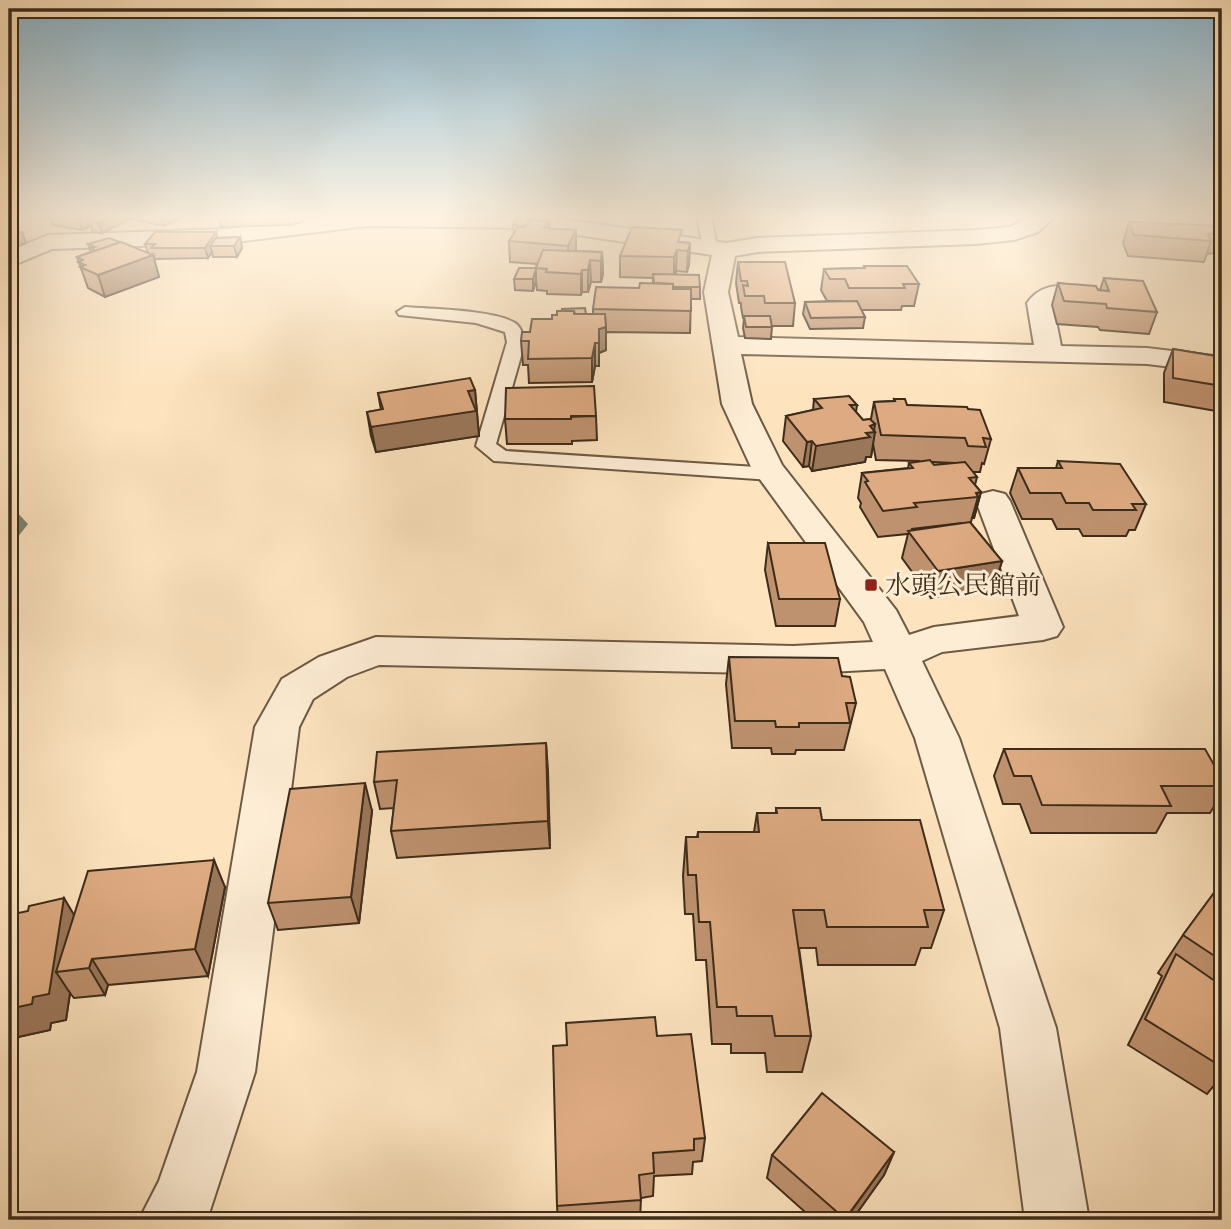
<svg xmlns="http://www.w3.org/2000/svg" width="1231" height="1229" viewBox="0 0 1231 1229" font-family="'EB Garamond','Noto Serif JP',serif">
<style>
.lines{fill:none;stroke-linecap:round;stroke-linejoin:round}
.stream{fill:#788473;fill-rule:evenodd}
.lane-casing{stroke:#6d5a43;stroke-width:4}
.street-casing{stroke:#6d5a43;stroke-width:4}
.lane{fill:#feedd5;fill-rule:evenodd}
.street{fill:#feedd5;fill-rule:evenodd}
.wall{fill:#be926f;stroke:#3d2c1a;stroke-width:2;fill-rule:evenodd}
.shaded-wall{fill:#9b775a;stroke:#3d2c1a;stroke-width:2}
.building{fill:#ddaa81;stroke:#3d2c1a;stroke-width:2}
.poi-dot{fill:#8f2418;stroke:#feedd5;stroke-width:2.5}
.labels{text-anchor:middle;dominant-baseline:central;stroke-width:6;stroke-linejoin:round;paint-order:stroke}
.poi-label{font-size:26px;fill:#3d2c1a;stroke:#feedd5;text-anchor:start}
</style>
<rect width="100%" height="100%" fill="#fde4bf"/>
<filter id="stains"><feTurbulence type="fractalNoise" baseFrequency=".00286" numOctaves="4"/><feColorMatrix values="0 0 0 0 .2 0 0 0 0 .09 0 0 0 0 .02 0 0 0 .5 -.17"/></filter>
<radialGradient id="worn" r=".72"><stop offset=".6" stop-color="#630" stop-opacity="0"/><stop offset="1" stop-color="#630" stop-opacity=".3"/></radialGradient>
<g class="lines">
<g class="stream">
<polygon points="18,215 29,215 9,223 9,218"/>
<polygon points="9,507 13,508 28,524 14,542 9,543 9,531 15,524 9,518"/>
</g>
<g class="lane-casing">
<g id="lane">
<polygon points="697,215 711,215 717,248 715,251 705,251 703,248"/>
<path d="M405 307C430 309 495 310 515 323 521 327 523 335 525 342L496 444 506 451 772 468 779 470 782 474 779 478 772 480 494 461 476 446 507 342 505 332 476 323 399 315 397 312Z"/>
</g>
</g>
<g class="street-casing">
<path id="street" d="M345 215H535L726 243 758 238 976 230 1010 227 1032 215H1057L1038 232 1014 240 976 244 758 252 735 256 728 292 738 337 1034 345 1027 303C1038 287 1056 283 1074 288L1077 293 1074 298 1053 305 1061 346 1147 348 1222 357V373L1147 364 741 354 752 404 782 465 896 610 909 635 934 627 1019 616 976 501 981 494 993 491 1005 494 1010 501 1063 627 1057 636 1043 640 942 652 922 661 959 738 1056 1028 1089 1220H1025L1000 1028 915 738 885 669 793 674 379 665 347 677 313 699 299 727 255 1072 207 1220H139L159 1181 197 1072 255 727 282 679 319 657 376 637 793 646 873 642 864 622 751 467 722 404 704 292 712 255 531 228 367 226 227 243 52 249 9 267V251L48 235 227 229Z"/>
</g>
<use href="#lane" class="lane"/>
<use href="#street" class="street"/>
</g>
<g class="wall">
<polygon points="49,215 129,215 130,219 102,233 93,232 91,227 89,227 82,230 53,225"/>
<polygon points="132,215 186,215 164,226 133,219"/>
<polygon points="218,215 305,215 303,222 289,225 221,227"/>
<polygon points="537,218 537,220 549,221 549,229 576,251 602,252 603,274 601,282 591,282 588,292 582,292 581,295 547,294 547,291 537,290 536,280 533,291 515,290 514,279 536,268 537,264 510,262 509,241 514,234 513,225"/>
<polygon points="1129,222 1220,229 1221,227 1222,227 1222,260 1214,249 1213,253 1207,254 1204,262 1128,256 1123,243"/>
<polygon points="240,237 242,248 237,257 213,257 212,252 208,258 155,259 153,254 151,254 153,255 159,277 105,297 88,288 77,257 91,252 88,244 148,253 145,244 217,238"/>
<polygon points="681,242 690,243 689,264 687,272 676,271 675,275 700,287 700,299 691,299 690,333 606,332 606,350 599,353 599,366 595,366 592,382 529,383 528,365 523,365 521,341 530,332 552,319 593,314 593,309 639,288 653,283 653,278 620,277 620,256"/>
<polygon points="738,262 795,303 793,326 772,326 771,339 745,338 743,328 744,318 743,318 741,307 741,303 739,303 736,283"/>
<polygon points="864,266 919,284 914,306 902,306 901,310 861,310 865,317 863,328 810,329 803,314 805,302 842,301 827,301 821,290 824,269 863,268"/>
<polygon points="1104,278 1157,312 1149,334 1100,330 1098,327 1057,324 1052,305 1058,283 1100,290"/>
<polygon points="1173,349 1222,357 1222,412 1164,402 1164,373"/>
<polygon points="475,390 479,436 376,452 371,436 367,412 381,410 378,393"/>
<path d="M814 399 857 405 856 412 863 420 871 419 874 402 894 401V399L907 405 968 409 991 439 984 464 982 463 980 472H973L977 477 975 485 981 492 974 518H972L971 522 970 523 1002 561 994 587 931 598 902 558 908 534 878 537 860 507 861 503 858 498 862 473 908 468 909 463 920 461 876 460 873 444 871 457H866L865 462 812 471 809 466 803 467 783 441 786 416 813 410ZM932 462 955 463 934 465ZM962 523 911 531 912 529Z"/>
<polygon points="596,416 597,440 572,441 572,444 507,444 505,419"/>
<polygon points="1058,461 1146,504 1135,530 1129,530 1126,536 1083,536 1079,529 1057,529 1052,519 1022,519 1010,493 1018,468 1056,468"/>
<polygon points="768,543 840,599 835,626 776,626 765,570"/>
<polygon points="729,657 842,676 856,703 844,750 796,750 795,754 772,754 771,748 732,748 726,684"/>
<polygon points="546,743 550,848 397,858 391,831 394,808 380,809 374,782"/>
<polygon points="1004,749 1222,779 1222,793 1210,813 1167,813 1156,833 1031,833 1020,804 1003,804 994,776"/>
<polygon points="776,808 822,820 944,910 931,948 921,948 915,965 818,965 816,948 799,948 811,1036 802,1072 767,1072 765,1053 731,1053 731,1044 712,1044 706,960 696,960 693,914 685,914 683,876 686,837 697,837 698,832 754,832 757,813 776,813"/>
<polygon points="372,811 359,923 278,930 268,903"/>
<polygon points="1222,882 1222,1077 1221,1077 1207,1094 1128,1045 1162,976 1158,973 1183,935"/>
<polygon points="225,887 208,976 108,985 105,995 74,998 70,993 66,1020 51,1023 50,1030 9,1039 74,915"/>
<polygon points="657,1036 705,1138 702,1161 693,1162 692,1174 654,1176 653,1196 641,1198 640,1220 558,1220 557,1206"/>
<polygon points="894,1152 884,1175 852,1220 814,1220 767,1178 772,1155"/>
</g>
<g class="shaded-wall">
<polygon points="115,215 129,215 130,219 102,233 99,223"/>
<polygon points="162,215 186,215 164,226 161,216"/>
<polygon points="287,215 305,215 303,222 289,225"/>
<polygon points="328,215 353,215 328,218"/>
<polygon points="85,216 89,227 82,230 79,219"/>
<polygon points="576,230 576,251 568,267 568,246"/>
<polygon points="22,232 26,243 9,250 9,237"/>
<polygon points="216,232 219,243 210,246 212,252 208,258 205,248"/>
<polygon points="1221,232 1213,253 1207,254 1211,241 1208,234"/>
<polygon points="240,237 242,248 237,257 234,246"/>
<polygon points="690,243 689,264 687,272 688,251"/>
<polygon points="677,250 676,271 674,279 674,257"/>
<polygon points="602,252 603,274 601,282 601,261"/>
<polygon points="153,255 159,277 105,297 98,275"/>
<polygon points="590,260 591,282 588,292 588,270"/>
<polygon points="536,269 536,280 533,291 533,279"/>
<polygon points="582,270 582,292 581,295 581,274"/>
<polygon points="606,327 606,350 599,353 599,329"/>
<polygon points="595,343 595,366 592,382 592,358"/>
<polygon points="475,390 479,436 376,452 371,427 468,391"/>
<polygon points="875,424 874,432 875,432 871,457 866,457 865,462 812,471 816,446"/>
<polygon points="812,441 809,466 803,467 807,442"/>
<polygon points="981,492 974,518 972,518 978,497 976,493"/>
<polygon points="1002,561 994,587 931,598 938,571"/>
<polygon points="546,743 548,770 550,848 548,821"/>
<polygon points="365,783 372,811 359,923 351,897"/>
<polygon points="214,860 225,887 208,976 195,949"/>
<polygon points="64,898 80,925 56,972 70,993 66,1020 51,1023 50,1030 9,1039 9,1009 33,997"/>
<polygon points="92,959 108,985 105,995 89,968"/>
<polygon points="894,1152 884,1175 852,1220 845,1220"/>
</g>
<g class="building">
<polygon points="53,215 115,215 99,223 89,221 95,218 85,216 79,219"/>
<polygon points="517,217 537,218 536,220 530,220 526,226 513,225"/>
<polygon points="530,220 549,221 544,228 576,230 568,246 509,241 518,227 525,227"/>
<polygon points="1129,222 1138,222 1218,226 1221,232 1208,234 1211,241 1134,235"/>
<polygon points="632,227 682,230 678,242 690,243 688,251 677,250 674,257 620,256"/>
<polygon points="9,229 22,232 9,237"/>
<polygon points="155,232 216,232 205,248 151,248 155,244 145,244"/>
<polygon points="240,237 234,246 210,246 216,238"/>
<polygon points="109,238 120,242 96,251 91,248 95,247 88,244"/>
<polygon points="121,242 153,255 98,275 80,267 85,265 78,262 83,260 77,257"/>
<polygon points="543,250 602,252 601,261 590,260 588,270 582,270 581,274 546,272 547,269 536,268"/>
<polygon points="738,262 785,262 795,303 765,303 764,296 745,296 743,285 748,286 747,281 741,281"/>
<polygon points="864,266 907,266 919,284 903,284 905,288 849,288 845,279 830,279 824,269 865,268"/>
<polygon points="519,268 536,268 533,279 514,279"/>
<polygon points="653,274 699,275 700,287 673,287 673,284 654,283"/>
<polygon points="1104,278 1143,281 1157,312 1107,308 1106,304 1064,301 1058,283 1096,286 1098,290 1109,291"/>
<polygon points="640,283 673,284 673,289 691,289 691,311 593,309 596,287 639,288"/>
<polygon points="857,301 865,317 811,318 805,302"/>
<polygon points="585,308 586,314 575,314 574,311 562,311 562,309"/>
<polygon points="557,311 574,311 574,314 605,314 606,327 599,329 599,343 595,343 592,358 528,359 529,341 521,341 522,332 530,332 532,319 552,319 552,315 557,315"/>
<polygon points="744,316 770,316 772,327 746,327"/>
<polygon points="1173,349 1222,357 1222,386 1173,378"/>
<polygon points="470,378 475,390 468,391 476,411 371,427 367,412 383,409 378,393"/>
<polygon points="594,386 596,416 571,416 571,419 505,419 506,388"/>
<polygon points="849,396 857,405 850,405 863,420 870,419 875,424 870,426 875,432 866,433 870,437 816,446 812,441 807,442 786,416 822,408 814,399"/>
<polygon points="894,399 905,399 907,405 967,407 968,409 980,410 991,439 983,438 986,447 968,446 965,438 881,435 874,402 895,401"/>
<polygon points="930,460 934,465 965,462 977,477 969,478 981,492 976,493 978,497 914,503 917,507 883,511 865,482 868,481 862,473 913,468 909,463"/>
<polygon points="1058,461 1120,464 1146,504 1132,504 1136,510 1093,510 1089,503 1066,503 1061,493 1030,493 1018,468 1062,468"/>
<polygon points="970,522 1002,561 938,571 908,531"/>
<polygon points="768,543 825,543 840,599 779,599"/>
<polygon points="729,657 838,658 842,676 850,677 856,703 846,703 850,723 799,723 799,727 776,727 775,721 735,721"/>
<polygon points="546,743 548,821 391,831 397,780 374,782 377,752"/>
<polygon points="1004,749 1205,749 1222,779 1222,786 1161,786 1171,806 1042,805 1031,776 1014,776"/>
<polygon points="365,783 351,897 268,903 290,789"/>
<polygon points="776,808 820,808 822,820 920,820 944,910 924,910 928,927 827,927 824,910 793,910 811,1036 775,1036 772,1016 737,1016 736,1007 717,1007 710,922 699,922 696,875 688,875 686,837 698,837 698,832 759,832 757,813 777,813"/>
<polygon points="214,860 195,949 92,959 89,968 56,972 88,871"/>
<polygon points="1222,882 1222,961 1183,935"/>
<polygon points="64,898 49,994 33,997 32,1004 9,1009 9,915 28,911 29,906"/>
<polygon points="1176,954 1222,986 1222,1067 1145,1019"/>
<polygon points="655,1017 657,1036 691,1034 705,1138 694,1139 694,1150 653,1153 654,1173 639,1175 641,1200 557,1206 553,1046 567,1045 566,1023"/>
<polygon points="822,1093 894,1152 845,1219 772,1155"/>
</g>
<linearGradient id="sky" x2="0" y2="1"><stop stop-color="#8bb8d1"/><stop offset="0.56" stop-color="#fef3e2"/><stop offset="1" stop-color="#fef3e2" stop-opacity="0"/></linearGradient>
<rect width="1231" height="387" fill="url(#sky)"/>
<rect class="poi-dot" x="864" y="578" width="14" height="14" rx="3.5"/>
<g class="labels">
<g class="poi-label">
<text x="885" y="585">水頭公民館前</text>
</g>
</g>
<rect width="1231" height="1229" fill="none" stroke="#fde4bf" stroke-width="35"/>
<rect x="10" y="10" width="1210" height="1208" fill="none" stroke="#3d2c1a" stroke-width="3.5"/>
<rect x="18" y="18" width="1196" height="1194" fill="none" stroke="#3d2c1a" stroke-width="2"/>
<rect width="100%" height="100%" filter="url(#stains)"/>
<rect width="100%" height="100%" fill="url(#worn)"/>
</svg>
